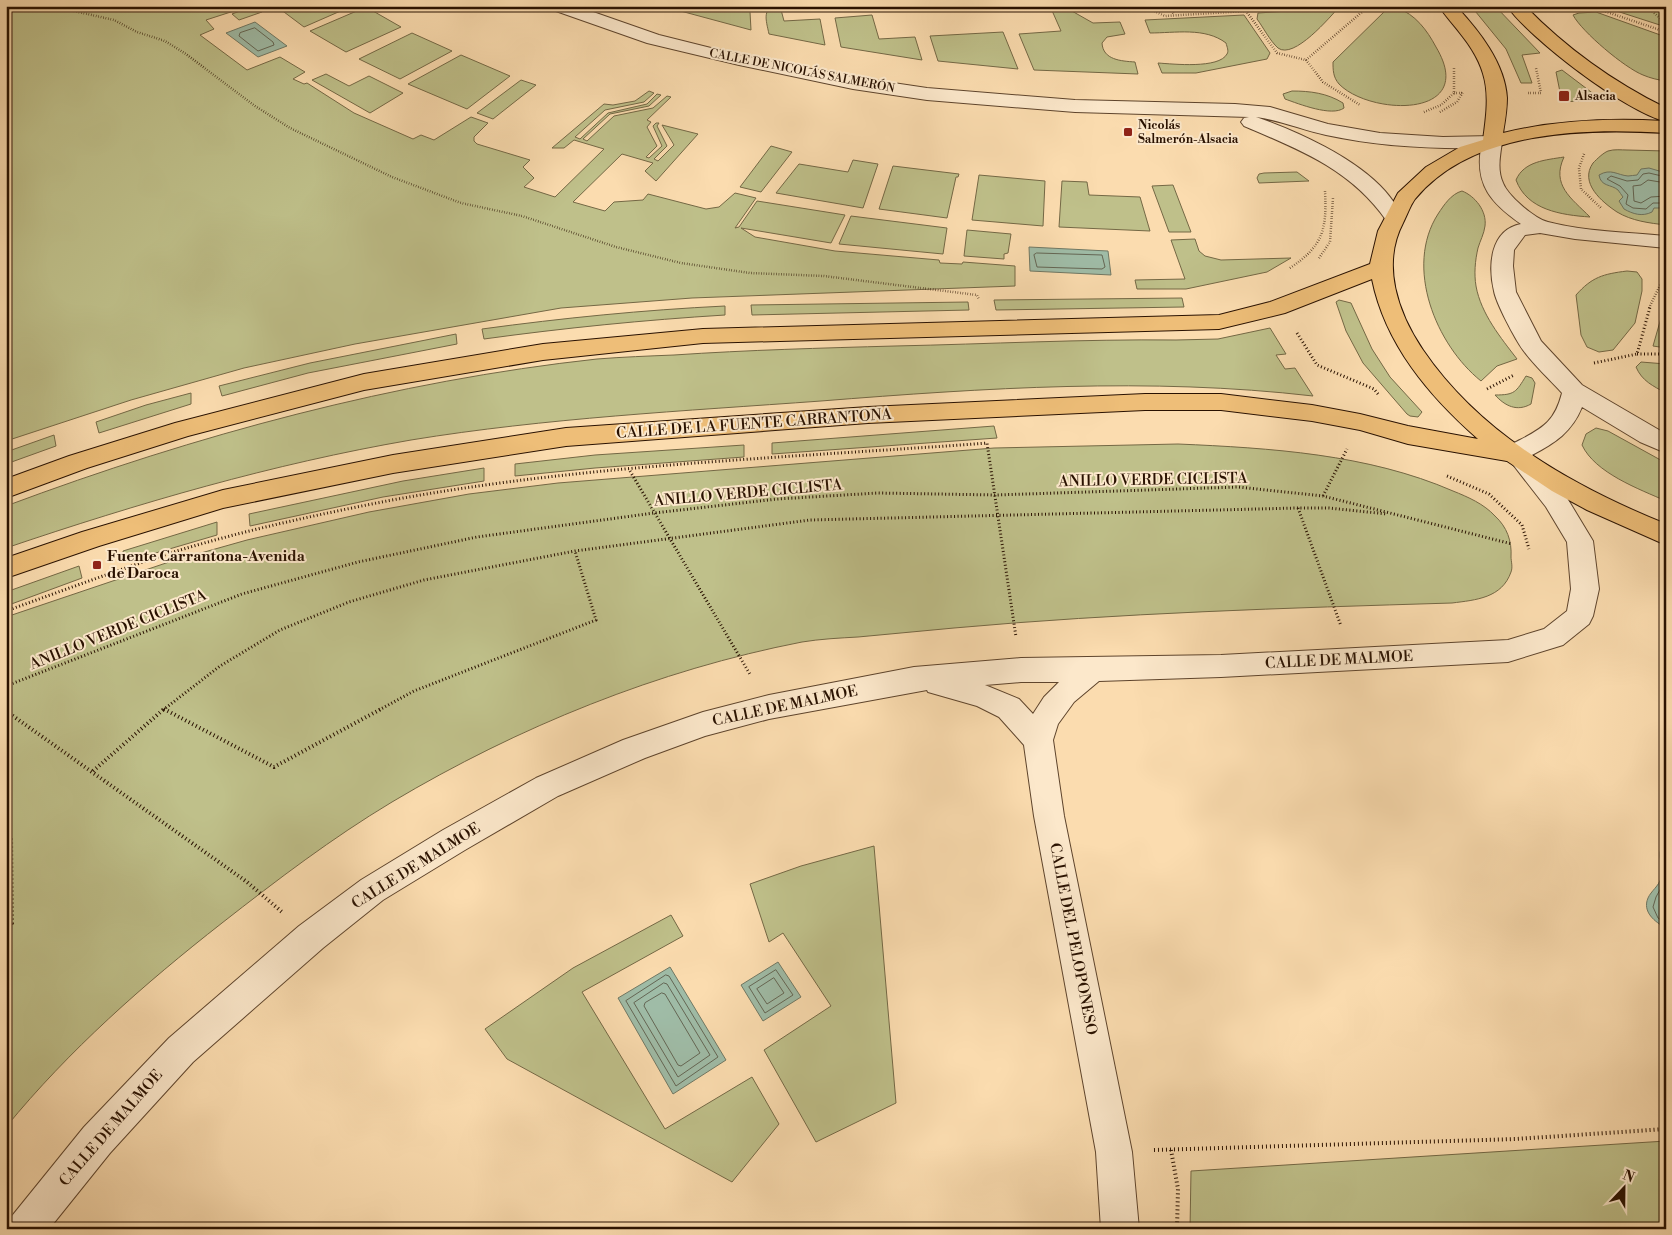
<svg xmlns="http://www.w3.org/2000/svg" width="1672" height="1235" viewBox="0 0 1672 1235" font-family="'Libre Bodoni',serif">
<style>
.green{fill:#bfc08a;stroke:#746845}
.water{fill:#9fbca7;stroke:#707864}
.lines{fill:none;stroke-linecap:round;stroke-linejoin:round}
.shore{stroke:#646654;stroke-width:1}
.minor-casing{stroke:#5e442c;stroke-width:2}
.primary-casing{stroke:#291100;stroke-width:2}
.path-far2{stroke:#291100;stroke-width:2.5;stroke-dasharray:0.5 2;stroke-linecap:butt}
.path-far1{stroke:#291100;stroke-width:3;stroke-dasharray:1 2.5;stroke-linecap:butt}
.path{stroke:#291100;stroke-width:4;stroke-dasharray:1 3;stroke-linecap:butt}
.minor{fill:#fce8cb;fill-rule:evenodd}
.primary{fill:#eebe78;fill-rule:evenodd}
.poi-dot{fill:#8f2418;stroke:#fce8cb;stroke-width:2}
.labels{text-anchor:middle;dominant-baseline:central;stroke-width:4;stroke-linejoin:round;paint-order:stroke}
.far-street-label{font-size:12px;fill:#291100;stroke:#fce8cb}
.far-poi-label{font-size:12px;font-weight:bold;fill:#291100;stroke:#fce8cb;text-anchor:start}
.street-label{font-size:15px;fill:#291100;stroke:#fce8cb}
.poi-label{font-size:15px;font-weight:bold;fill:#291100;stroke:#fce8cb;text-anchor:start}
</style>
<rect width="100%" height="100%" fill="#fbdcaf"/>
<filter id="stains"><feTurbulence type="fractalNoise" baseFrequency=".004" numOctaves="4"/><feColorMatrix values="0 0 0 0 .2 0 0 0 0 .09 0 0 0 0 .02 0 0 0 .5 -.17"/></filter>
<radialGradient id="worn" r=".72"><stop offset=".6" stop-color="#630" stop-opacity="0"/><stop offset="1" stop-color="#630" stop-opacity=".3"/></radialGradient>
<g class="green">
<polygon points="6,6 254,6 262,12 239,20 232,14 240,11 240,9 206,20 214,29 200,35 247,70 280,57 305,72 293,79 304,84 307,83 354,113 413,139 421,135 434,140 471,117 488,123 474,137 474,141 477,144 530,160 523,167 534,178 524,187 555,197 604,149 574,140 564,148 552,148 604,104 613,105 635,101 649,91 654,93 644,102 605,110 575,137 580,139 608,113 647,104 657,94 661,95 649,106 610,114 583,139 587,141 614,116 653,108 667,96 671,97 647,120 651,122 647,127 657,146 646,157 649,158 662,146 653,126 656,123 659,123 657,126 667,146 654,159 658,161 674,145 662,125 698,134 656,181 645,171 653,163 622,154 573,202 605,211 614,202 643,200 648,194 706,209 719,207 735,193 756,198 735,228 739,227 757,201 845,215 831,243 741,228 755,237 835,251 939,260 940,263 962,264 963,262 1015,266 1015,286 692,298 561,308 355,344 244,368 131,400 6,441"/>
<polygon points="276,6 352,6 304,27"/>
<polygon points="662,6 755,6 750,12 751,30"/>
<path d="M780 6 784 21 820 19 825 45 769 34C766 20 761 6 780 6Z"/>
<path d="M1050 6H1063L1093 23 1120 22 1125 34 1107 37 1102 43C1103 60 1121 61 1135 62L1138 74 1034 70 1019 34 1061 31Z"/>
<path d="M1285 6H1340C1330 17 1294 60 1278 48 1270 41 1263 27 1257 19L1258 13 1288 11Z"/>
<polygon points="1471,6 1495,6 1540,53 1522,55 1532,83 1521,83 1506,49"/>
<polygon points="1601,6 1666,6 1666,27"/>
<polygon points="366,7 401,27 346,52 310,31"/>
<path d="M1397 8C1415 14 1427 30 1436 47 1479 119 1370 116 1339 84 1333 77 1333 70 1333 62L1387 9Z"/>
<path d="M1596 12 1666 37V81C1658 80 1650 78 1643 75 1625 68 1582 32 1573 15L1579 13Z"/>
<polygon points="872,15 879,39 915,37 922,60 841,47 835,18"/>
<path d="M1244 15 1270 53 1267 59 1196 73H1162L1158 63C1173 64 1219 69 1227 54 1229 51 1227 47 1226 43 1205 27 1175 33 1150 33L1145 20Z"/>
<polygon points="1003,32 1018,69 938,61 930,36"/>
<polygon points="412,33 452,51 400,79 359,59"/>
<polygon points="461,55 510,76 467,109 408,84"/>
<polygon points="1562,70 1595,95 1598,98 1596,100 1562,102 1556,72"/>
<polygon points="326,74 349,86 369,76 403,93 370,113 312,80"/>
<polygon points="521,80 536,85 493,119 477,113"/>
<path d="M1292 91C1310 91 1327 93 1343 103L1344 108C1332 117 1299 104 1285 99L1283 94Z"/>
<polygon points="771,146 792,152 761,192 740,187"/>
<path d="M1627 150 1666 151V225C1649 223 1632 221 1617 212 1602 202 1579 183 1593 163 1597 159 1603 153 1608 151 1614 149 1622 150 1627 150Z"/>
<path d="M1564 157C1551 185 1571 198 1590 217 1561 215 1527 210 1516 180 1524 161 1546 160 1564 157Z"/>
<polygon points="853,160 878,164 863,208 776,193 799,164 848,172"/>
<polygon points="893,166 959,174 958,177 956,177 947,218 879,209"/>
<polygon points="1297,172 1309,181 1259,183 1257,178 1259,174 1264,173"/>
<polygon points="979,175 1045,181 1043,226 972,220"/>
<polygon points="1062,181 1087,182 1089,195 1140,197 1150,231 1059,227"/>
<polygon points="1173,185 1191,232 1169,232 1152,186"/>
<path d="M1462 191C1475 196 1487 211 1485 226 1484 234 1480 241 1478 248 1475 261 1474 274 1476 286 1481 314 1501 338 1517 359L1497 366 1481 381C1436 345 1404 267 1438 214 1444 205 1451 194 1462 191Z"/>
<polygon points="851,216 947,228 943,254 839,244"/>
<polygon points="967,230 1011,234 1008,253 1004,254 1004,259 964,256"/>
<polygon points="1195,239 1199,251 1205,256 1221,260 1291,258 1267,272 1186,289 1137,289 1135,280 1185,279 1171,240"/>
<path d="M1627 271 1637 272 1642 279V291L1635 323 1613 350 1599 352 1587 347 1581 335 1576 295C1592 277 1603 274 1627 271Z"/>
<polygon points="1182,298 1184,307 996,310 994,300"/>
<polygon points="1339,300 1351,303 1372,349 1390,377 1422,412 1418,417 1410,416 1407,414 1363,363 1346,331 1336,302"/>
<polygon points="968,302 969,310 752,315 751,305"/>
<path d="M725 306V315C644 320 564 328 484 339L482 329C563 318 643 310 725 306Z"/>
<polygon points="1666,307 1666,348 1653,346 1663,311"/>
<path d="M1270 328 1286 354 1276 355 1285 369 1295 368 1313 396C1149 377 985 388 821 401 684 411 546 418 411 440 272 464 139 503 6 548V506C196 435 395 381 597 359 622 357 649 356 674 355 748 350 822 348 895 346 989 344 1083 339 1176 340L1218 339Z"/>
<polygon points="456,334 457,344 308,373 222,396 219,386 310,363"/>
<path d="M1641 362 1666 364V393C1653 386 1642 381 1636 367Z"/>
<path d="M1526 376 1532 378 1535 383 1531 404C1517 412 1505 406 1495 395 1515 395 1516 392 1526 376Z"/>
<polygon points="191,393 191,404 99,433 96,422 146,405"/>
<polygon points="994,426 997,438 772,454 772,443"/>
<path d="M1596 428 1608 431 1666 463V501C1639 489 1595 473 1582 445L1586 434Z"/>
<polygon points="54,435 56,446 6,464 6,452"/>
<path d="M1178 444C1270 448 1368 454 1453 491 1468 497 1484 504 1495 516 1507 527 1512 541 1511 557 1511 561 1513 567 1511 572 1502 598 1476 600 1452 603 1286 608 1120 613 954 628 922 631 890 634 858 637 840 638 820 639 802 642 658 670 518 727 392 802 332 838 277 880 222 923 144 984 69 1050 6 1127V617L169 562 247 540 369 512 469 494 558 483 994 448Z"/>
<polygon points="744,445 744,457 595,468 515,476 515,464 595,455"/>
<polygon points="484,468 484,481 383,497 250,526 249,514 403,481"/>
<polygon points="217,522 217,535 125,562 123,551"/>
<polygon points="79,566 82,578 6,606 6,592"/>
<polygon points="874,846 896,1103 816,1142 764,1050 831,1006 783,933 769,942 750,884 801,866"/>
<polygon points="671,915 683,936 582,992 665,1129 752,1077 779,1124 732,1182 507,1059 485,1029 573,968"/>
<polygon points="1666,1141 1666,1229 1190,1229 1191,1171"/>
</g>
<g class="water">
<polygon points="255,22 287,46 258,57 226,33"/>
<path d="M1649 168 1666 173V208H1654L1652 212C1642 217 1633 214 1624 209L1619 201 1623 197C1621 195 1620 192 1618 190 1611 184 1601 187 1599 175 1611 168 1617 175 1628 176 1631 176 1634 175 1637 175L1641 169Z"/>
<polygon points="1029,247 1108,251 1111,275 1030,271"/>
<path d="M1666 843V928C1655 922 1642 912 1648 898 1651 891 1659 886 1661 878 1664 866 1656 855 1663 844Z"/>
<polygon points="778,962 801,997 763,1021 741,985"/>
<polygon points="670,967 726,1060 673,1094 618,998"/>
</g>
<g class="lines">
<g class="shore">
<polygon points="255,28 273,42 274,45 258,51 239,36 240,33"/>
<polyline points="1666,177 1649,173 1643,174 1638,180 1627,181 1611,176 1607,179 1620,186 1628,195 1626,204 1633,208 1646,209 1653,203 1666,203"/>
<polyline points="1666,183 1648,180 1641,185 1633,186 1634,201 1641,203 1651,197 1666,196"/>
<polygon points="1037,253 1102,255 1105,267 1102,269 1037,267 1034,255"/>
<polyline points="1666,879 1656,897 1653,907 1658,918 1666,923"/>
<polygon points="776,970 793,995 765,1013 749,987"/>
<polygon points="666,975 669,976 718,1057 676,1086 626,1001"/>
<polygon points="774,978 784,993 767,1004 757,989"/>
<polygon points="664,983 667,984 710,1055 678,1077 634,1003"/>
<polygon points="662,993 665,994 700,1053 681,1066 678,1065 644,1006 645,1003"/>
</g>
<g class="minor-casing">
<path id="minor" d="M551 6H576L659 35 739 55 853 77 927 88 1075 100 1235 104 1270 107 1328 124 1380 133 1443 137 1492 136 1499 138 1502 142C1500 156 1497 170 1503 183 1508 196 1535 219 1548 222 1586 232 1627 232 1666 236V248L1575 239 1540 233 1525 235 1514 250 1513 266 1516 292 1541 341 1582 385 1666 434V453L1640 442 1582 407C1572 432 1555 443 1532 455L1564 493 1593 541 1599 589 1593 616 1589 624 1563 645 1508 662 1221 677 1099 681 1074 702 1058 724 1053 740 1064 816 1132 1152 1139 1229H1101L1096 1152 1034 816 1024 745 999 717 977 706 928 692 927 690 769 719 705 736 645 758 558 796 465 850 383 900 323 948 193 1062 110 1153 49 1229H6L12 1216 84 1127 169 1038 299 926 361 880 443 830 536 778 623 740 703 712 769 695 914 667 1021 658 1221 655 1508 640 1544 629 1567 611 1571 589 1567 542 1546 507 1511 462 1505 460 1502 454C1506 446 1512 444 1520 440 1545 427 1555 420 1562 393 1549 379 1534 365 1523 350 1515 339 1496 303 1494 291 1488 266 1490 230 1521 224 1491 203 1475 185 1481 148 1429 149 1377 146 1326 135 1302 130 1280 120 1256 117 1297 131 1356 158 1385 191 1392 199 1398 208 1403 216L1400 220 1393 222 1386 220C1350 169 1300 150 1244 126L1241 122 1244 118 1249 117 1075 112 927 100 853 89 739 65 647 43 553 10ZM1021 682H1059L1044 697 1033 714 1019 699 985 685Z"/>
</g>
<g class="primary-casing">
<path id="primary" d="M1439 6H1456C1479 31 1505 63 1507 98 1507 110 1505 121 1503 133 1556 120 1609 118 1664 121 1625 111 1530 39 1507 6H1525C1566 48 1613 82 1666 108V133C1584 128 1472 130 1415 199 1410 206 1407 215 1403 223 1381 265 1398 313 1423 350 1480 434 1574 487 1666 524V545L1587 510 1552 491 1507 461 1408 444 1360 430 1312 421 1221 410H1145L868 423 566 446 393 473 223 508 99 546 6 578V558L82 532 223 490 393 455 566 428 868 407 1145 394H1221L1312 405 1360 414 1408 426 1478 439C1429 396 1385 344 1372 279L1285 313 1219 329 703 343 543 360 364 390 188 436 87 468 6 498V479L69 456 175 423 364 374 543 344 703 329 1219 315 1270 302 1370 264 1378 231 1398 193 1426 167 1460 147 1483 140C1489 97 1491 73 1463 37 1455 26 1446 17 1439 6Z"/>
</g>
<g class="path-far2">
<polyline points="52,6 114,20 137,32 165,41 186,54 255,106 290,128 392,177 461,203 522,216 616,247 681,263 750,273 824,276 977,295 979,299"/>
<polyline points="1143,6 1165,16 1246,11 1277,53 1306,60 1369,6"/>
<polyline points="1170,6 1174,15"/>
<polyline points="1589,6 1666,32"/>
<polyline points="1647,6 1666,24"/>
<polyline points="1306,60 1323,82 1360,105"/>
<polyline points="1454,93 1464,93"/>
<polyline points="1528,93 1541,93 1536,68"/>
<polyline points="1424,112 1441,105 1454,93 1454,68"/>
<polyline points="1440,112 1457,102 1463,92"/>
<polyline points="1584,154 1579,168 1581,189 1601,208"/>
<polyline points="1319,258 1330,242 1333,198"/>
<path d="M1290 268C1323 246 1327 230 1325 191"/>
<polyline points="1649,308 1666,273"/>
</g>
<g class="path-far1">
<polyline points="1297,333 1317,365 1374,389 1378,394"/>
<polyline points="1637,354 1666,354"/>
<polyline points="1594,363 1637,354 1650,307"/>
<polyline points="1487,389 1514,375"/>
<polyline points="630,471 751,676"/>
<polyline points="1447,476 1489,494 1522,525 1529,549"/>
<polyline points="1323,496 1347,449"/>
<polyline points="1298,508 1341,626"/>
<path d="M6 611C56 593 107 574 158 557 232 533 310 516 387 501 584 464 787 458 987 443L1016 637"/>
<polyline points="6,686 242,594 358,562 477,537 654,513 777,499 878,493 996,495 1238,487 1323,496 1512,544"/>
<polyline points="164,709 166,710"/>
<polyline points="163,710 220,666 280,630 349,602 424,580 575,551 810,520 1298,508 1329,508 1387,514"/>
<polyline points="379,710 414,691 596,620 575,551"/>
</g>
<g class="path">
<polyline points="164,709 274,767 381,709"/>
<polyline points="6,711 247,882 282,912"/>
<polyline points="93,771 164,709"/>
<polyline points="6,838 11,836 12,923 6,925"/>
<polyline points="1154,1150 1516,1139 1666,1129"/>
<polyline points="1171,1150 1178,1189 1177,1229"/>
</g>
<use href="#minor" class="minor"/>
<use href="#primary" class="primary"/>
</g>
<g class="poi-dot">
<rect x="1558" y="90" width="12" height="12" rx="2.5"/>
<rect x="1123" y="127" width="10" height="10" rx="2.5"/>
<rect x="92" y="560" width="10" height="10" rx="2.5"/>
</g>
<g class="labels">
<g class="far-street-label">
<text transform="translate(802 71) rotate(11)">CALLE DE NICOLÁS SALMERÓN</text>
</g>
<g class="far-poi-label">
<text x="1575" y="96">Alsacia</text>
<text x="1138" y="125">Nicolás<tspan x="1138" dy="14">Salmerón-Alsacia</tspan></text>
</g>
<g class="street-label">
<text transform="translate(754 424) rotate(-4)">CALLE DE LA FUENTE CARRANTONA</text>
<text transform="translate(1153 480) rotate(-1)">ANILLO VERDE CICLISTA</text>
<text transform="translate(748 493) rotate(-5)">ANILLO VERDE CICLISTA</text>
<text transform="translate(118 630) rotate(-22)">ANILLO VERDE CICLISTA</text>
<text transform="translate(1339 660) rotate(-3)">CALLE DE MALMOE</text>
<text transform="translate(785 706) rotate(-12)">CALLE DE MALMOE</text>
<text transform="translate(416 866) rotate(-32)">CALLE DE MALMOE</text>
<text transform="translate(1073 939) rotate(79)">CALLE DEL PELOPONESO</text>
<text transform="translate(111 1128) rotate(-49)">CALLE DE MALMOE</text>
</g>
<g class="poi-label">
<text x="107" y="556">Fuente Carrantona-Avenida<tspan x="107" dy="17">de Daroca</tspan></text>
</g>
</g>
<rect width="1672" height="1235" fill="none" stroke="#fbdcaf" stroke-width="25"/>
<rect x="8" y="8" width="1657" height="1220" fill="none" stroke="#291100" stroke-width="2.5"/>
<rect x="12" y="12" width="1647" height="1210" fill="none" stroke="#291100"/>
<g transform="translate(1624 1188) rotate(22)" stroke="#fce8cb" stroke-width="4" paint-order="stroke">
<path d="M0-4L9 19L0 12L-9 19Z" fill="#291100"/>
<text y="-8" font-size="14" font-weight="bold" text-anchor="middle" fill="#291100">N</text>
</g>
<rect width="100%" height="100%" filter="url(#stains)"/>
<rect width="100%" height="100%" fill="url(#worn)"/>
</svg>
